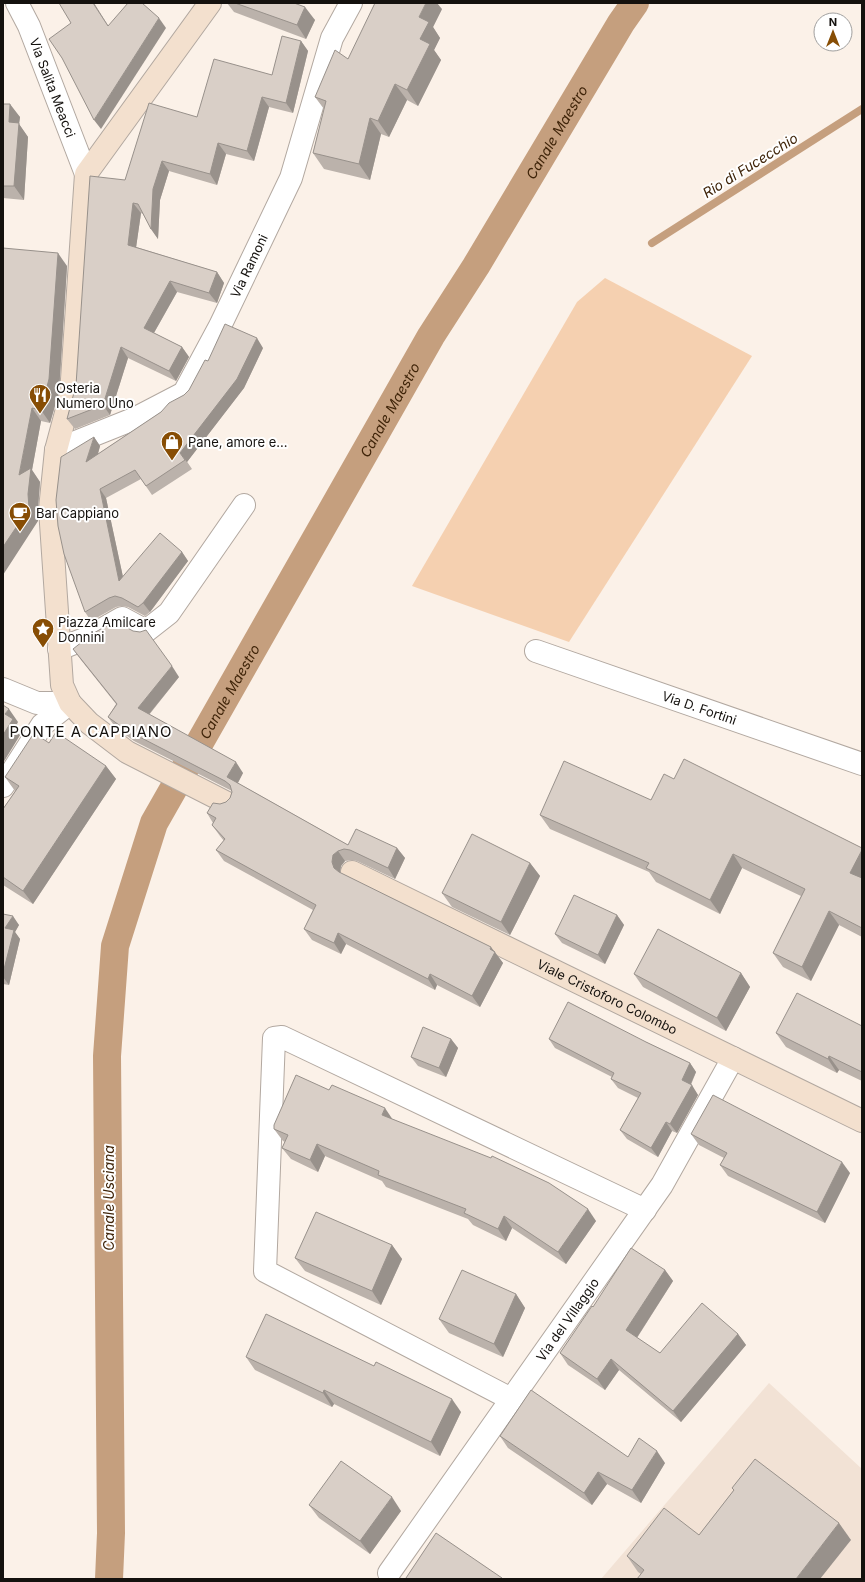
<svg xmlns="http://www.w3.org/2000/svg" width="865" height="1582" viewBox="0 0 865 1582" font-family="Inter,sans-serif">
<style>
.built{fill:#f2e2d5}
.green{fill:#f5d0b0}
.lines{fill:none;stroke-linecap:round;stroke-linejoin:round}
.stream{stroke:#c59f7e;stroke-width:8}
.canal{stroke:#c59f7e;stroke-width:28}
.street-casing{stroke:#b2a8a0;stroke-width:24}
.secondary-casing{stroke:#b2a8a0;stroke-width:24}
.street{stroke:#fff;stroke-width:22}
.secondary{stroke:#f3e0ce;stroke-width:22}
.wall{fill:#bbb2ab}
.shaded-wall{fill:#98918b}
.building{fill:#d9cfc7;stroke:#98918b}
.labels{text-anchor:middle;dominant-baseline:central;stroke-width:4;stroke-linejoin:round;paint-order:stroke}
.street-label{font-size:13px;fill:#14110e;stroke:#fff}
.poi-label{font-size:13px;fill:#14110e;stroke:#fff;text-anchor:start}
.water-label{font-size:14px;font-style:italic;fill:#3f2409;stroke:#fff}
.quarter-label{font-size:15px;letter-spacing:1px;fill:#14110e;stroke:#fff}
</style>
<rect width="100%" height="100%" fill="#fbf1e8"/>
<polygon class="built" points="769,1383 862,1469 862,1579 601,1579"/>
<polygon class="green" points="605,278 752,356 569,642 412,586 577,302"/>
<g class="lines">
<polyline class="stream" points="652,243 862,109"/>
<path class="canal" id="s1" d="M109 1579 111 1533 107 1056 115 946 154 823 431 336 476 266 621 23 635 3"/>
<g class="street-casing">
<g id="street">
<path id="s2" d="M17 3 29 26 86 174"/>
<path id="s3" d="M56 450 136 418 184 393 220 326 291 178 332 38 351 3"/>
<polyline points="59,649 87,638 122,618 146,631 169,613 244,505"/>
<path id="s4" d="M536 651 862 764"/>
<polyline points="3,689 37,703 70,703"/>
<polyline points="3,786 42,725 70,703"/>
<polyline points="511,1399 265,1271 274,1038 282,1037 645,1210"/>
<path id="s5" d="M389 1573 662 1185 733 1058"/>
</g>
</g>
<g class="secondary-casing">
<g id="secondary">
<polyline points="210,3 86,174 71,394 56,450 50,509 62,685 70,703 89,723 127,752 227,803"/>
<path id="s6" d="M352 872 862 1121"/>
</g>
</g>
<use href="#street" class="street"/>
<use href="#secondary" class="secondary"/>
</g>
<g class="wall">
<polygon points="227,3 294,3 315,20 306,39 234,12"/>
<polygon points="442,9 433,27 440,38 434,50 441,60 418,106 407,100 389,137 381,134 370,180 324,169 313,153 324,109 315,97 348,59"/>
<polygon points="301,41 308,51 293,113 269,107 254,161 226,154 217,185 169,171 160,200 158,239 151,229 143,214 141,213 136,247 217,272 224,283 217,303 177,292 154,333 182,347 189,357 176,381 128,358 110,415 75,429 67,419 76,385 125,180 197,117 272,75"/>
<polygon points="3,104 20,117 19,124 28,137 24,200 3,198"/>
<polygon points="3,248 67,266 59,392 50,423 41,421 32,470 40,482 38,508 38,521"/>
<polygon points="263,348 244,388 187,462 192,469 152,495 141,479 106,498 123,577 182,552 188,561 150,612 145,616 128,607 121,606 116,607 91,621 85,612 94,437 100,446 98,454 161,412 184,395 189,390 208,361"/>
<polygon points="73,649 179,677 149,715 243,773 238,783 348,845 397,848 405,858 395,879 357,861 352,860 345,861 341,866 340,873 494,951 503,963 480,1007 437,985 435,990 346,944 341,954 312,940 304,929 313,910 224,861 216,850 224,841 220,836 212,825 213,823 207,813 220,804 226,802 230,798 232,791 134,741 116,728 108,717 116,704 81,660"/>
<polygon points="49,743 106,766 116,779 33,904 3,885 3,809 15,791 5,777"/>
<polygon points="674,779 862,848 862,937 839,925 811,981 783,967 773,953 801,896 742,868 720,914 656,882 649,872 550,829 540,815 651,800"/>
<polygon points="530,863 540,876 510,935 452,907 442,893"/>
<polygon points="3,914 19,925 15,932 20,939 9,985 3,984"/>
<polygon points="617,915 624,925 605,964 562,943 555,934"/>
<polygon points="741,973 750,987 726,1031 643,987 634,974"/>
<polygon points="862,1026 862,1081 839,1070 837,1073 786,1047 776,1033"/>
<polygon points="451,1039 458,1048 446,1077 418,1066 411,1057"/>
<polygon points="549,1039 646,1042 690,1063 696,1072 691,1085 698,1095 677,1133 672,1131 658,1157 627,1139 620,1130 638,1098 618,1088 611,1079 612,1077 555,1048"/>
<polygon points="393,1119 596,1221 566,1264 512,1228 506,1241 473,1225 468,1219 386,1187 382,1181 325,1156 318,1172 291,1159 282,1148 285,1142 283,1141 274,1129"/>
<polygon points="691,1134 850,1173 825,1223 728,1176 720,1165 724,1158 699,1145"/>
<polygon points="392,1245 402,1259 381,1305 305,1271 295,1258"/>
<polygon points="665,1270 673,1281 637,1338 660,1353 738,1334 746,1345 681,1422 619,1370 605,1390 568,1365 560,1353 593,1307"/>
<polygon points="516,1294 525,1308 503,1357 449,1333 439,1319"/>
<polygon points="246,1357 461,1412 440,1456 334,1404 332,1407 255,1370"/>
<polygon points="500,1436 628,1457 665,1463 641,1503 607,1484 592,1505 508,1448"/>
<polygon points="732,1488 851,1540 641,1574 638,1572 627,1556 699,1535 734,1490"/>
<polygon points="309,1505 401,1511 370,1554 319,1518"/>
</g>
<g class="shaded-wall">
<polygon points="93,3 94,3 114,35 108,26"/>
<polygon points="426,3 437,3 442,9 433,27 440,38 434,50 441,60 418,106 407,90 420,39 419,17"/>
<polygon points="305,7 315,20 306,39 297,25"/>
<polygon points="159,18 166,28 101,129 94,120"/>
<polygon points="301,41 308,51 293,113 286,103"/>
<polygon points="395,84 407,100 389,137 378,121"/>
<polygon points="262,97 269,107 254,161 247,151"/>
<polygon points="10,104 20,117 19,124 28,137 24,200 14,186 9,122"/>
<polygon points="370,118 381,134 370,180 359,164"/>
<polygon points="218,143 226,154 217,185 210,174"/>
<polygon points="162,161 169,171 160,200 158,239 151,229 153,189"/>
<polygon points="133,203 141,213 135,255 128,245"/>
<polygon points="58,253 67,266 59,392 50,423 41,410"/>
<polygon points="217,272 224,283 217,303 209,293"/>
<polygon points="170,281 177,292 151,338 144,328"/>
<polygon points="257,338 263,348 244,388 187,462 192,469 180,453"/>
<polygon points="121,347 128,358 110,415 103,405"/>
<polygon points="182,347 189,357 176,381 169,371"/>
<polygon points="32,408 41,421 32,470 40,482 38,508 38,521 3,575 3,547 19,475"/>
<polygon points="94,437 100,446 93,471 86,462"/>
<polygon points="100,489 106,498 126,591 119,581"/>
<polygon points="182,552 188,561 150,612 143,603"/>
<polygon points="172,666 179,677 145,719 138,708"/>
<polygon points="9,709 18,722 17,724 22,732 3,763 3,735 5,714"/>
<polygon points="236,762 243,773 235,788 227,777"/>
<polygon points="106,766 116,779 33,904 23,891"/>
<polygon points="397,848 405,858 395,879 388,868"/>
<polygon points="862,850 862,883 850,873"/>
<polygon points="338,851 345,861 341,866 340,873 334,868 332,862 333,855"/>
<polygon points="733,854 742,868 720,914 710,900"/>
<polygon points="530,863 540,876 510,935 501,922"/>
<polygon points="829,911 839,925 811,981 802,967"/>
<polygon points="617,915 624,925 605,964 598,955"/>
<polygon points="13,916 19,925 15,932 20,939 9,985 3,977 5,928"/>
<polygon points="338,933 346,944 341,954 334,943"/>
<polygon points="491,947 503,963 480,1007 472,996"/>
<polygon points="741,973 750,987 726,1031 717,1018"/>
<polygon points="430,974 437,985 435,990 428,979"/>
<polygon points="451,1039 458,1048 446,1077 439,1068"/>
<polygon points="829,1056 839,1070 837,1073 828,1059"/>
<polygon points="690,1063 696,1072 688,1090 682,1080"/>
<polygon points="692,1085 698,1095 677,1133 670,1124"/>
<polygon points="385,1108 393,1120 382,1115"/>
<polygon points="666,1122 672,1131 658,1157 651,1148"/>
<polygon points="317,1144 325,1156 318,1172 310,1160"/>
<polygon points="842,1162 850,1173 825,1223 817,1212"/>
<polygon points="588,1209 596,1221 566,1264 558,1252"/>
<polygon points="504,1216 512,1228 506,1241 498,1229"/>
<polygon points="392,1245 402,1259 381,1305 372,1291"/>
<polygon points="665,1270 673,1281 634,1342 626,1330"/>
<polygon points="516,1294 525,1308 503,1357 494,1344"/>
<polygon points="738,1334 746,1345 681,1422 673,1411"/>
<polygon points="611,1359 619,1370 605,1390 597,1379"/>
<polygon points="324,1390 334,1404 332,1407 323,1393"/>
<polygon points="452,1399 461,1412 440,1456 431,1442"/>
<polygon points="657,1451 665,1463 641,1503 632,1490"/>
<polygon points="598,1472 607,1484 592,1505 584,1493"/>
<polygon points="392,1497 401,1511 370,1554 360,1541"/>
<polygon points="839,1523 851,1540 820,1579 796,1579"/>
</g>
<g class="building">
<polygon points="59,3 93,3 108,26 128,3 142,3 159,18 94,120 62,58 49,39 71,23"/>
<polygon points="235,3 294,3 305,7 297,25"/>
<polygon points="375,3 426,3 419,17 429,22 420,39 430,44 407,90 395,84 378,121 370,118 359,164 313,153 326,101 315,97 335,50 348,59"/>
<polygon points="282,36 301,41 286,103 262,97 247,151 218,143 210,174 162,161 153,189 151,229 138,204 133,203 128,245 217,272 209,293 170,281 144,328 182,347 169,371 121,347 103,405 67,419 76,385 90,176 125,180 149,103 197,117 214,59 272,75"/>
<polygon points="3,104 10,104 9,122 19,123 14,186 3,186"/>
<polygon points="3,248 58,253 49,379 41,410 32,408 19,475 31,468 28,494 29,508 3,547"/>
<polygon points="225,324 257,338 237,379 180,453 185,460 146,486 135,470 100,489 119,581 160,533 182,552 143,603 138,607 122,598 115,596 109,598 85,612 64,554 58,526 56,500 61,457 94,437 86,462 161,412 169,403 184,395 189,390 205,360 208,361"/>
<polygon points="115,621 133,631 140,632 146,630 172,666 138,708 236,762 227,777 348,845 356,829 397,848 388,868 350,850 344,849 338,851 333,855 332,862 334,868 339,872 491,947 490,949 495,952 472,996 430,974 428,979 338,933 334,943 304,929 316,905 216,850 225,839 212,825 216,818 207,813 213,803 220,804 226,802 230,798 232,792 230,785 225,781 126,730 108,717 117,704 73,649 92,634"/>
<polygon points="3,705 9,709 5,714 13,719 3,735"/>
<polygon points="56,732 106,766 23,891 3,877 3,809 19,786 5,777 34,733 49,743"/>
<polygon points="684,759 862,848 862,850 850,873 862,878 862,928 829,911 802,967 773,953 805,889 733,854 710,900 646,868 649,863 540,815 564,761 651,800 664,774 674,779"/>
<polygon points="472,834 530,863 501,922 442,893"/>
<polygon points="574,895 617,915 598,955 555,934"/>
<polygon points="3,914 13,916 5,928 14,930 3,973"/>
<polygon points="658,929 741,973 717,1018 634,974"/>
<polygon points="797,993 862,1026 862,1072 829,1056 828,1059 776,1033"/>
<polygon points="568,1002 646,1042 690,1063 682,1080 692,1085 670,1124 666,1122 651,1148 620,1130 641,1093 611,1079 614,1073 549,1039"/>
<polygon points="423,1027 451,1039 439,1068 411,1057"/>
<polygon points="296,1075 329,1090 332,1085 385,1108 382,1115 491,1158 492,1156 549,1183 588,1209 558,1252 504,1216 498,1229 464,1213 466,1209 378,1175 379,1171 317,1144 310,1160 282,1148 288,1135 274,1129 274,1125"/>
<polygon points="713,1095 842,1162 817,1212 720,1165 727,1153 691,1134"/>
<polygon points="316,1212 392,1245 372,1291 295,1258"/>
<polygon points="631,1248 665,1270 626,1330 660,1353 702,1303 738,1334 673,1411 611,1359 597,1379 560,1353 592,1306 593,1307"/>
<polygon points="462,1270 516,1294 494,1344 439,1319"/>
<polygon points="266,1314 374,1366 376,1362 452,1399 431,1442 324,1390 323,1393 246,1357"/>
<polygon points="531,1390 628,1457 639,1438 657,1451 632,1490 598,1472 584,1493 500,1436"/>
<polygon points="755,1459 839,1523 796,1579 637,1579 644,1570 627,1556 664,1508 699,1535 734,1490 732,1488"/>
<polygon points="341,1461 392,1497 360,1541 309,1505"/>
<polygon points="436,1533 502,1578 501,1579 407,1579 406,1578"/>
</g>
<defs>
<g id="restaurant-pin" transform="scale(1.15)"><path d="M0 17L-7.5 6A9.5 9.5 0 1 1 7.5 6Z" fill="#874d04" stroke="#fff"/><path d="M-5-6h1v4h1v-4h1v4h1v-4h1v5L-1.5 .5V6h-2V.5L-5-1ZM5-6V6H3V1.5H1.5Q1.5-4 5-6Z" fill="#fff"/></g>
<g id="shop-pin" transform="scale(1.15)"><path d="M0 17L-7.5 6A9.5 9.5 0 1 1 7.5 6Z" fill="#874d04" stroke="#fff"/><path d="M-5-2.5h2.3a2.7 3.5 0 0 1 5.4 0H5L5.5 6h-11ZM-1.5-2.5h3a1.5 2.3 0 0 0-3 0Z" fill="#fff"/></g>
<g id="cafe-pin" transform="scale(1.15)"><path d="M0 17L-7.5 6A9.5 9.5 0 1 1 7.5 6Z" fill="#874d04" stroke="#fff"/><path d="M-5.5-4.5H6V0H3Q3 3.5 0 3.5H-2.5Q-5.5 3.5-5.5 0ZM3-3.2v2h1.7v-2ZM-6 4.5H4V6H-6Z" fill="#fff"/></g>
<g id="sight-pin" transform="scale(1.15)"><path d="M0 17L-7.5 6A9.5 9.5 0 1 1 7.5 6Z" fill="#874d04" stroke="#fff"/><path d="M0-6L1.8-2.2L6-1.7L2.9 1.2L3.7 5.4L0 3.3L-3.7 5.4L-2.9 1.2L-6-1.7L-1.8-2.2Z" fill="#fff"/></g>
</defs>
<g fill-rule="evenodd">
<use href="#restaurant-pin" x="40" y="395"/>
<use href="#shop-pin" x="172" y="442"/>
<use href="#cafe-pin" x="20" y="513"/>
<use href="#sight-pin" x="43" y="629"/>
</g>
<g class="labels">
<g class="street-label">
<text stroke="none"><textPath href="#s2" startOffset="92">Via Salita Meacci</textPath></text>
<text stroke="none"><textPath href="#s3" startOffset="283">Via Ramoni</textPath></text>
<text stroke="none"><textPath href="#s4" startOffset="173">Via D. Fortini</textPath></text>
<text stroke="none"><textPath href="#s6" startOffset="284">Viale Cristoforo Colombo</textPath></text>
<text stroke="none"><textPath href="#s5" startOffset="310">Via del Villaggio</textPath></text>
</g>
<g class="poi-label">
<text x="56" y="388">Osteria<tspan x="56" dy="15">Numero Uno</tspan></text>
<text x="188" y="442">Pane, amore e...</text>
<text x="36" y="513">Bar Cappiano</text>
<text x="58" y="622">Piazza Amilcare<tspan x="58" dy="15">Donnini</tspan></text>
</g>
<g class="water-label">
<text stroke="none"><textPath href="#s1" startOffset="1562">Canale Maestro</textPath></text>
<text transform="translate(750 165) rotate(-32)">Rio di Fucecchio</text>
<text stroke="none"><textPath href="#s1" startOffset="1238">Canale Maestro</textPath></text>
<text stroke="none"><textPath href="#s1" startOffset="914">Canale Maestro</textPath></text>
<text transform="translate(108 1198) rotate(-90)">Canale Usciana</text>
</g>
<g class="quarter-label">
<text x="91" y="731">PONTE A CAPPIANO</text>
</g>
</g>
<rect width="865" height="1582" fill="none" stroke="#14110e" stroke-width="8"/>
<g transform="translate(833 32)"><circle r="19" fill="#ffffff" stroke="#a1a09f"/>
<path d="M0-3L7 15L0 10L-7 15Z" fill="#874d04"/>
<text y="-6" font-size="11" font-weight="bold" text-anchor="middle" fill="#14110e">N</text>
</g>
</svg>
